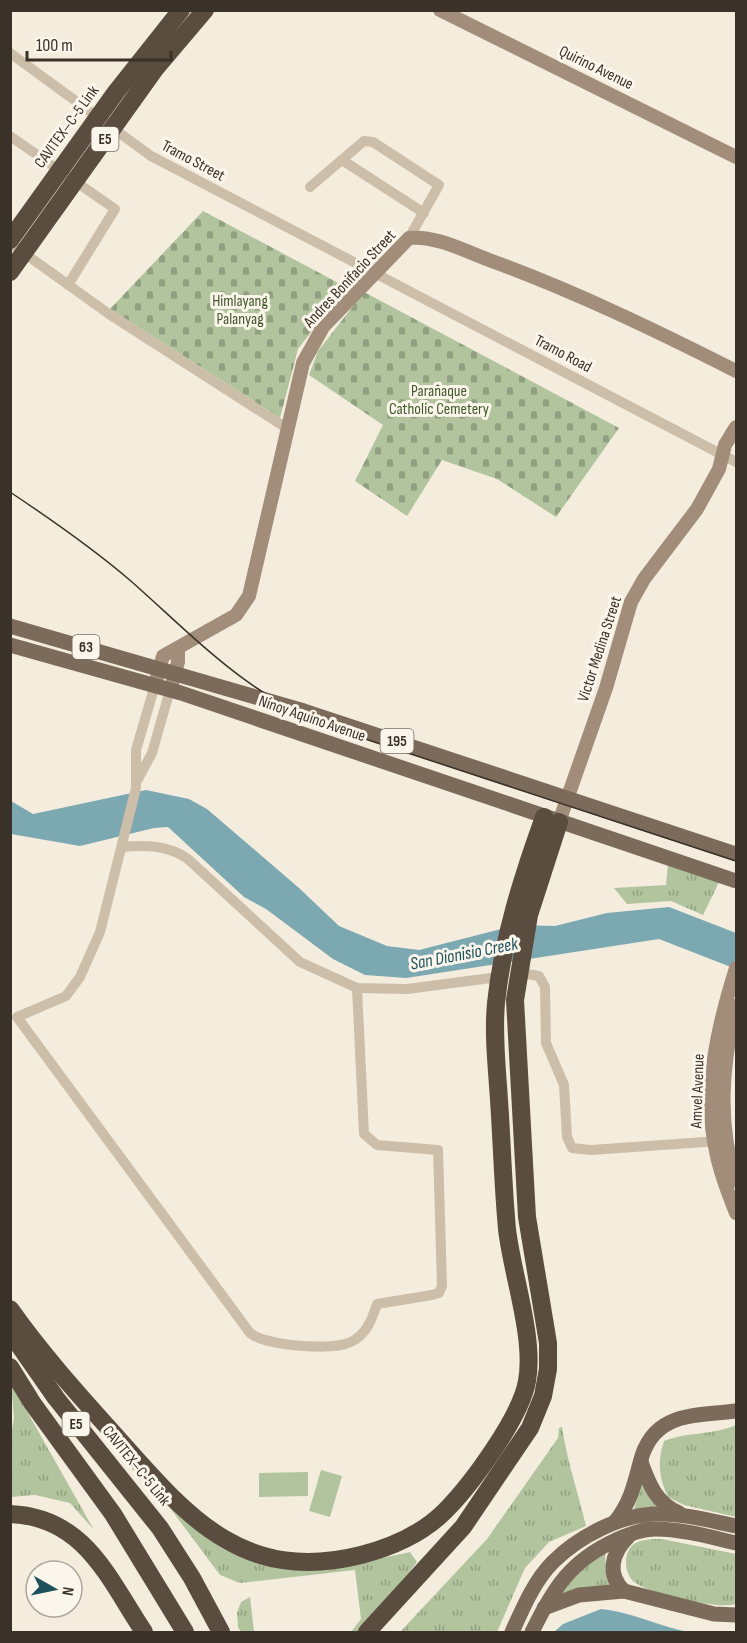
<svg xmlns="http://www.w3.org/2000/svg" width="747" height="1643" viewBox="0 0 747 1643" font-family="'Sofia Sans Condensed',sans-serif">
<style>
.grass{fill:url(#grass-tufts)}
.cemetery{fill:url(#cemetery-stones)}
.pitch{fill:#b1c49d}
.water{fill:#7ca8b2}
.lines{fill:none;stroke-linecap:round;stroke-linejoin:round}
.street{stroke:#cdbea9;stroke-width:10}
.secondary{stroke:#a18d7a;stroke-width:14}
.primary{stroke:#7c6a5a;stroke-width:15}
.highway{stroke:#5b4c40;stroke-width:18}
.tram{stroke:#3a3129;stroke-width:1.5}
.highway-bridge{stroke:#5b4c40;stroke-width:18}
.labels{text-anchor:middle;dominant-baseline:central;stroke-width:6;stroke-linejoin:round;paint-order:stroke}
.shield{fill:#fbf6eb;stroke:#746c63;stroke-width:1.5}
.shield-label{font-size:15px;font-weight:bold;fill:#3a3129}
.street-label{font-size:16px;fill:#3a3129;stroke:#fbf6eb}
.park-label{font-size:16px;fill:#42592c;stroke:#fbf6eb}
.water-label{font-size:18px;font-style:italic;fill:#1d505d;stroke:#fbf6eb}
</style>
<defs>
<pattern id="grass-tufts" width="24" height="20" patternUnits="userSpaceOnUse" patternTransform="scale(1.5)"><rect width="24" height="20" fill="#b1c49d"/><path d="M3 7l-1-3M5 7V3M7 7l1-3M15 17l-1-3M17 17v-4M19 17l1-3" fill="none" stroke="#91a080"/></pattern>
<pattern id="cemetery-stones" width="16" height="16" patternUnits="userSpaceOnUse" patternTransform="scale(1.5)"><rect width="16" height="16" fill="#b1c49d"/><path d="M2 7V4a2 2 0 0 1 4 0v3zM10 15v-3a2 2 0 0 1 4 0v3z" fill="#91a080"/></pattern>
</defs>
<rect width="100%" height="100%" fill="#f4edde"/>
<g class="grass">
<polygon points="668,864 720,880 703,915 671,901 627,904 614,888 666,885"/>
<polygon points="11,1383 94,1530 70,1503 35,1495 11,1497 10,1441 14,1418"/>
<path d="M736 1425V1517L684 1505 668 1497C659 1478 657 1462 664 1441 690 1431 710 1436 736 1425Z"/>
<path d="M562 1427C567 1461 578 1492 586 1526L549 1542 525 1568 497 1632H400L487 1539 558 1438 559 1428Z"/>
<polygon points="642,1481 656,1507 634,1509"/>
<path d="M167 1504C185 1519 204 1539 225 1550 277 1578 354 1565 410 1552L417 1562 363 1632H351L361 1619 355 1570 240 1583 220 1575Z"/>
<path d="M662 1539 736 1554V1604C719 1610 647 1594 633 1581 624 1572 623 1552 634 1544 642 1539 653 1539 662 1539Z"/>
<polygon points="605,1552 606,1573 612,1587 558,1595 577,1573"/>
<polygon points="250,1597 254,1632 242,1632 238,1628 237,1613 241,1602"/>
</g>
<g class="cemetery">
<polygon points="203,211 346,287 298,349 280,418 110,309"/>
<polygon points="364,292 619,428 556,517 497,479 442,460 407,516 355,481 383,425 309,375 318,351"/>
</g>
<g class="pitch">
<polygon points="321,1470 342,1476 330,1517 309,1511"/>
<polygon points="308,1472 308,1496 259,1497 259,1473"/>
</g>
<g class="water">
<polygon points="146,790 189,799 207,809 299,888 339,926 387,946 419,950 517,925 555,926 607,913 669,907 736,933 736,969 659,939 406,978 365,975 333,959 266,909 244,897 168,827 154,828 80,846 11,834 11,801 33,814"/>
<path d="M601 1609C633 1612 659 1627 690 1632H554L563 1624Z"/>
</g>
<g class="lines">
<g class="street">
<polyline points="10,53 151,156 736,462"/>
<polyline points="10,136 115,209 68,285"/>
<polyline points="342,160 424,213"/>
<polyline points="310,187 364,141 373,142 439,185 409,238"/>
<polyline points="10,243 109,314 288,429"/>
<path d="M155 685 136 750V788L100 932 80 977 66 996 17 1017 250 1333C266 1346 332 1351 351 1342 367 1334 372 1319 377 1304L432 1295 439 1293 442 1286 438 1150 377 1145 364 1134 357 988"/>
<polyline points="137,781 152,753 170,690"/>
<path d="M122 847C146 845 168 845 188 859L300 962 357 988 407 989 491 978"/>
<polyline points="527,974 539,976 545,987 546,1043 564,1085 567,1137 572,1148 591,1150 719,1141"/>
</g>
<g class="secondary">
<polyline points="440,10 736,157"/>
<polyline points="172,684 178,662 178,648"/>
<path d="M155 685 163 656 236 615 249 596 303 363 323 327 409 238C435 235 465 251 489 260 574 291 655 330 736 371"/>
<polyline points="559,822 606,688 631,602 644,579 697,509 719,469 725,445 736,427"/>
<path d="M736 968C717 1028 702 1094 717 1156 721 1176 729 1195 736 1213"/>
<path d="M736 1006C722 1065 717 1123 736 1181"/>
</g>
<g class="primary">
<polyline points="10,626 304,711 736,854"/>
<polyline points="10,645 181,693 736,881"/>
<path d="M641 1462C649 1484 656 1503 679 1513"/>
<path d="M615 1522C630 1503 634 1486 640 1463 652 1412 693 1416 736 1411"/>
<path d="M624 1591C606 1574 612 1553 628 1537"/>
<polyline points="544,1608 579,1595 624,1591 714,1614 736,1615"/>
<path d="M512 1632C523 1608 534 1581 553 1562 579 1536 623 1513 660 1514 686 1514 711 1521 736 1526"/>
<path d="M532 1632C553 1589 570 1561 616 1540 628 1535 641 1529 655 1529 682 1529 710 1537 736 1543"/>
</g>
<g class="highway">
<path d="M10 1309C41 1353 77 1393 113 1433 185 1514 241 1585 361 1555 392 1547 422 1534 445 1511 471 1485 521 1417 527 1381 535 1338 512 1274 507 1229 503 1186 502 1143 499 1100 497 1068 493 1035 496 1003 503 938 522 878 544 817"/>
<polyline points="10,1332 56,1398 160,1528 192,1578 221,1632"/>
<polyline points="10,1367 33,1404 113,1514 185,1632"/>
<path d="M10 1514C85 1517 108 1578 144 1632"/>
<polyline points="367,1632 463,1527 530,1428 543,1396 548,1369 548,1343 527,1217 515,1000 529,915 559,822"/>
</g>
<path class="tram" d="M10 492C52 520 94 549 132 582 204 646 253 701 347 733L736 861"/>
<g class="highway-bridge">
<polyline points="10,240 116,92 181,10"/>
<polyline points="10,272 155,69 205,10"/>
</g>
</g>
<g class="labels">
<g class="shield">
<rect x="91.5" y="127" width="27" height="24" rx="4.5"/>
<rect x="72.5" y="635" width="27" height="24" rx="4.5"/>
<rect x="380.5" y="729" width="33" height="24" rx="4.5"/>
<rect x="62.5" y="1412" width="27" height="24" rx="4.5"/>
</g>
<g class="shield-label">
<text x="105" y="139">E5</text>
<text x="86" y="647">63</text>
<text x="397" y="741">195</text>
<text x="76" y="1424">E5</text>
</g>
<g class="street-label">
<text transform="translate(596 68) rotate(26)">Quirino Avenue</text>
<text transform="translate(67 127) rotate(-54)">CAVITEX–C-5 Link</text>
<text transform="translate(193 161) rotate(28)">Tramo Street</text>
<text transform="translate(350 279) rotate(-47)">Andres Bonifacio Street</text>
<text transform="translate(563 354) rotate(28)">Tramo Road</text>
<text transform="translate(600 649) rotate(-72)">Victor Medina Street</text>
<text transform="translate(312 719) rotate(19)">Ninoy Aquino Avenue</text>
<text transform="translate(698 1091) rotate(-88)">Amvel Avenue</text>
<text transform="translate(136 1466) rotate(51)">CAVITEX–C-5 Link</text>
</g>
<g class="park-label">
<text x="240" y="301">Himlayang<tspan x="240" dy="18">Palanyag</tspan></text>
<text x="439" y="391">Parañaque<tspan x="439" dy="18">Catholic Cemetery</tspan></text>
</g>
<g class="water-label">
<text transform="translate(464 954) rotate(-11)">San Dionisio Creek</text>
</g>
</g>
<rect width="747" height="1643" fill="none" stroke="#3a3129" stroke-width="24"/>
<g transform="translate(54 1589) rotate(99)"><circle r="28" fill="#fbf6eb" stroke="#aea79d" stroke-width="1.5"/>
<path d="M0-4.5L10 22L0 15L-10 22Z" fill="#1d505d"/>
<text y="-9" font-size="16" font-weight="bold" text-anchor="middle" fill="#3a3129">N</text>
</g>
<path d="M27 51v9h144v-9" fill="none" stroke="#3a3129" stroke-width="3"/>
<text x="36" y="51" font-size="18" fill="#3a3129" stroke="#fbf6eb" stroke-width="4.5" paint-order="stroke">100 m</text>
</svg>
